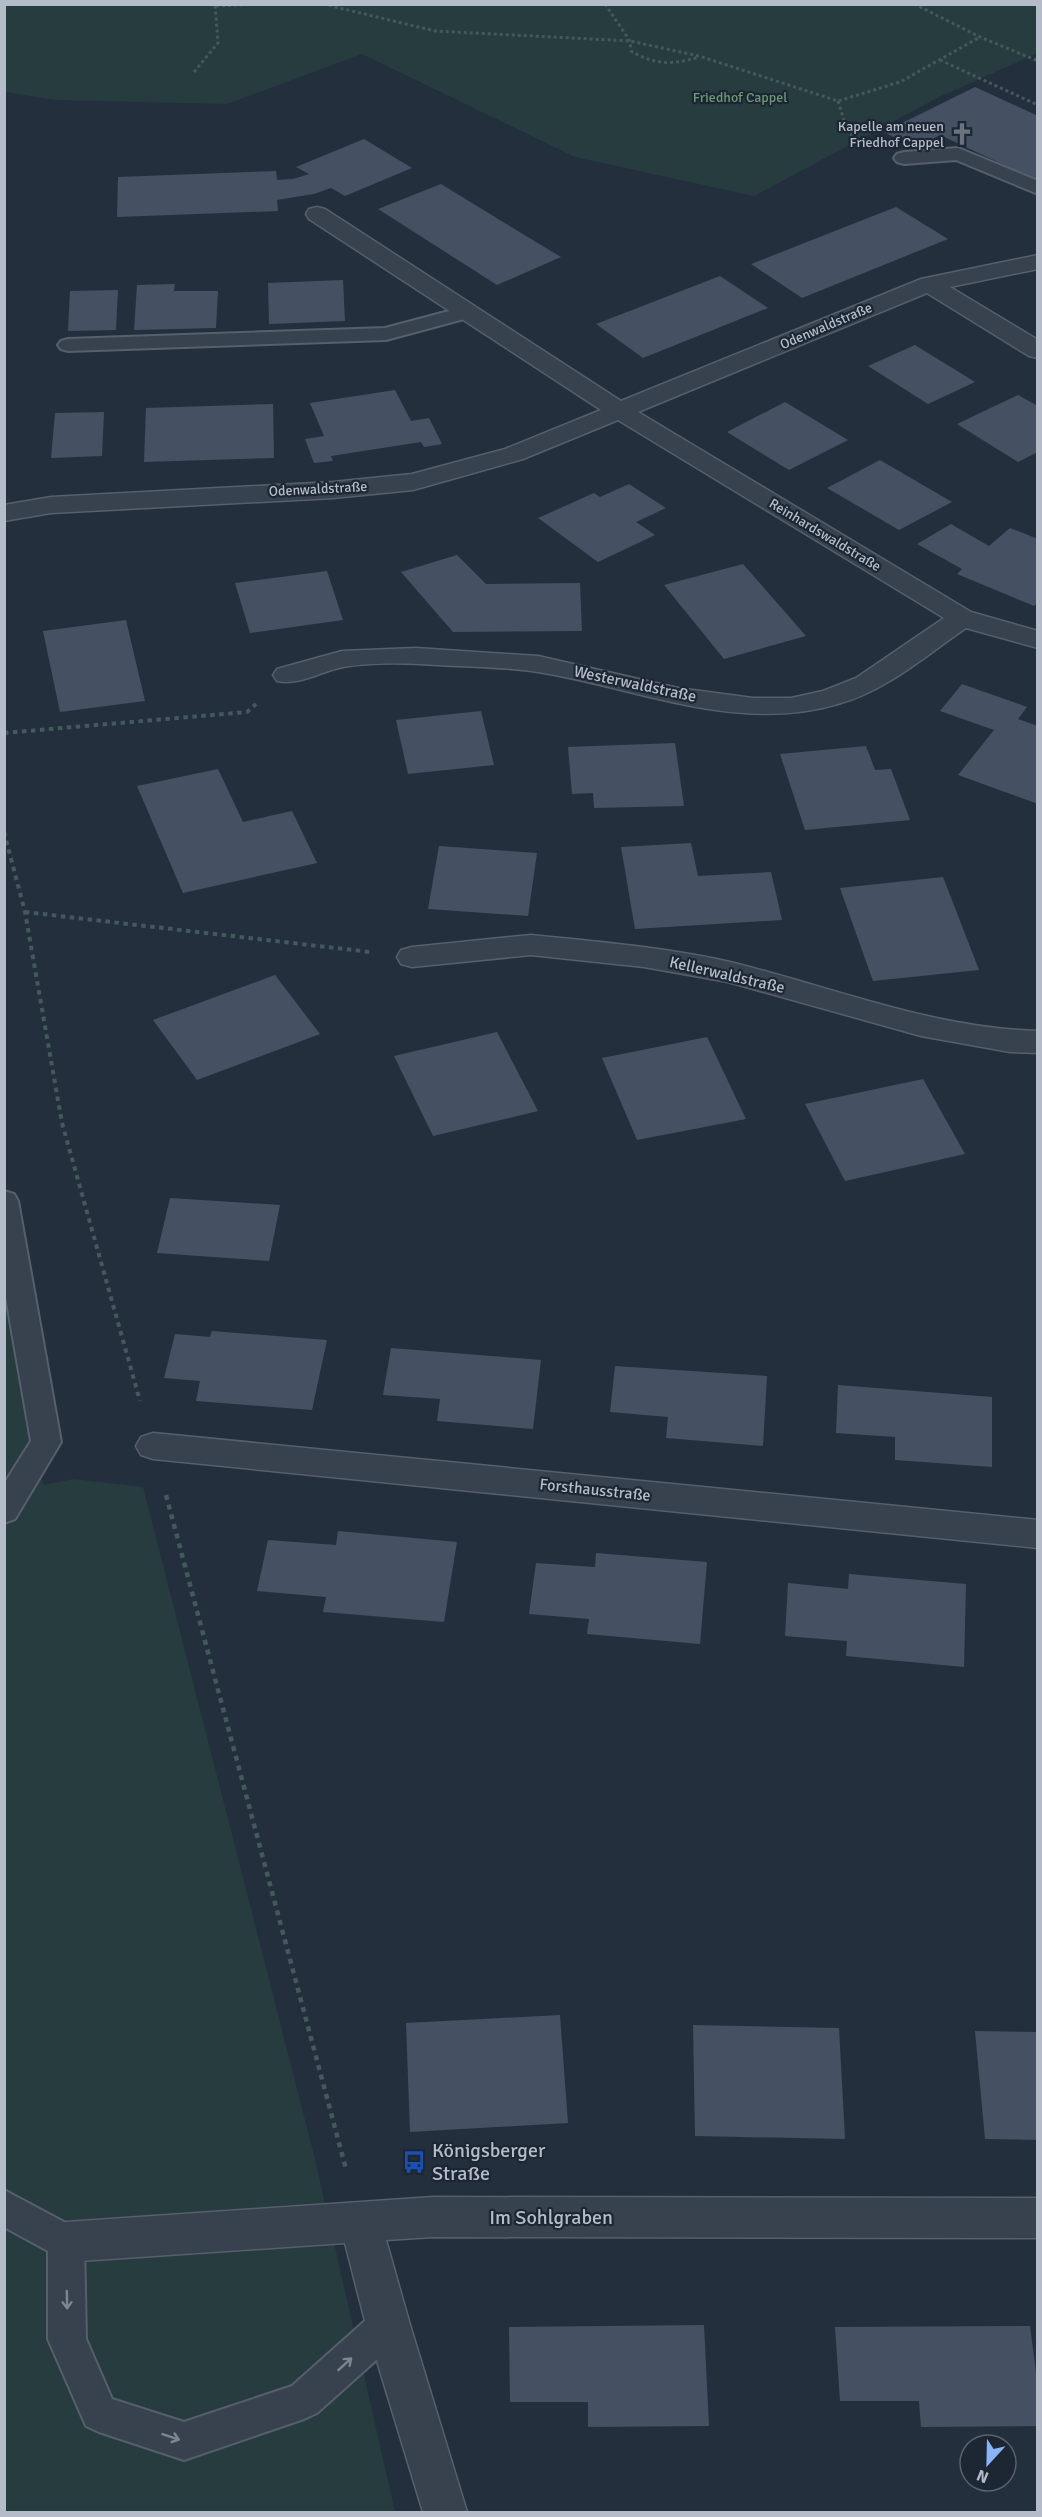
<svg xmlns="http://www.w3.org/2000/svg" width="1042" height="2517" viewBox="0 0 1042 2517" font-family="Signika,sans-serif">
<style>
.green{fill:#263c3f}
.building{fill:#455162}
.lines{fill:none;stroke-linecap:round;stroke-linejoin:round}
.lane-casing{stroke:#565f6c;stroke-width:4}
.street-casing{stroke:#565f6c;stroke-width:3}
.path-far2{stroke:#44595c;stroke-width:3;stroke-dasharray:3 3;stroke-linecap:butt}
.path-far1{stroke:#44595c;stroke-width:4;stroke-dasharray:4.5 4.5;stroke-linecap:butt}
.path{stroke:#44595c;stroke-width:4.5;stroke-dasharray:5 5;stroke-linecap:butt}
.lane{fill:#38414e;fill-rule:evenodd}
.street{fill:#38414e;fill-rule:evenodd}
.oneway{stroke:#7c8592}
.labels{text-anchor:middle;dominant-baseline:central;stroke-width:4.5;stroke-linejoin:round;paint-order:stroke}
.far-park-label{font-size:14px;fill:#6b9a76;stroke:#1d2633}
.far-poi-label{font-size:14px;fill:#b4bcc9;stroke:#1d2633;text-anchor:end}
.far-street-label{font-size:14px;fill:#b4bcc9;stroke:#1d2633}
.street-label{font-size:16px;fill:#b4bcc9;stroke:#1d2633}
.near-poi-label{font-size:20px;fill:#b4bcc9;stroke:#1d2633;text-anchor:start}
.near-street-label{font-size:20px;fill:#b4bcc9;stroke:#1d2633}
</style>
<rect width="100%" height="100%" fill="#242f3e"/>
<g class="green">
<polygon points="5,4 1037,4 1038,53 939,97 754,196 575,157 362,54 227,104 55,100 5,92"/>
<polygon points="4,1281 29,1438 44,1485 73,1479 143,1487 315,2159 395,2512 5,2512"/>
</g>
<g class="building">
<polygon points="975,87 1038,116 1038,181 940,135 915,148 884,132"/>
<polygon points="364,139 412,168 345,196 331,188 314,194 277,200 278,211 117,217 118,177 276,171 277,180 293,179 309,174 296,167"/>
<polygon points="441,184 536,242 561,257 497,285 378,209"/>
<polygon points="896,207 948,239 802,298 751,264"/>
<polygon points="720,276 768,308 643,358 596,324"/>
<polygon points="343,280 345,321 269,324 268,283"/>
<polygon points="175,284 174,291 218,291 216,328 134,330 137,285"/>
<polygon points="118,290 116,330 68,331 70,291"/>
<polygon points="915,345 975,382 928,404 868,366"/>
<polygon points="395,390 411,421 429,418 442,444 424,447 421,442 331,456 333,461 314,463 305,439 324,436 310,403"/>
<polygon points="1018,395 1038,406 1038,452 1018,462 957,424"/>
<polygon points="785,402 848,440 789,470 727,432"/>
<polygon points="273,404 274,458 144,462 146,408"/>
<polygon points="104,412 102,456 51,458 55,413"/>
<polygon points="880,460 952,502 899,530 827,488"/>
<polygon points="629,484 666,508 636,522 655,535 598,562 538,518 594,493 600,497"/>
<polygon points="951,524 989,546 1010,528 1038,539 1038,602 1034,606 957,574 962,569 917,544"/>
<polygon points="457,555 486,584 580,583 582,631 453,632 401,572"/>
<polygon points="743,564 806,636 724,659 664,585"/>
<polygon points="327,571 343,620 250,633 235,583"/>
<polygon points="126,620 145,701 60,712 43,631"/>
<polygon points="962,684 1027,707 1018,719 1038,726 1038,804 958,775 994,730 940,711"/>
<polygon points="481,711 494,765 408,774 396,720"/>
<polygon points="675,743 684,806 594,808 593,793 572,794 568,747"/>
<polygon points="866,746 875,770 891,769 910,820 805,830 780,754"/>
<polygon points="218,769 243,822 292,811 317,863 183,893 137,786"/>
<polygon points="691,843 698,876 771,872 782,920 635,929 621,847"/>
<polygon points="439,846 537,853 528,916 428,909"/>
<polygon points="943,877 979,970 873,981 840,888"/>
<polygon points="275,975 320,1034 197,1080 153,1020"/>
<polygon points="497,1032 538,1111 433,1136 394,1056"/>
<polygon points="707,1037 746,1119 637,1140 602,1058"/>
<polygon points="923,1079 965,1154 845,1181 805,1104"/>
<polygon points="170,1198 280,1205 269,1261 157,1253"/>
<polygon points="212,1331 327,1340 312,1410 196,1401 200,1381 164,1378 175,1334 210,1337"/>
<polygon points="391,1348 541,1360 533,1429 437,1421 440,1399 383,1395"/>
<polygon points="615,1366 767,1376 763,1446 666,1438 668,1417 610,1412"/>
<polygon points="838,1385 992,1397 992,1467 895,1460 895,1437 836,1433"/>
<polygon points="338,1531 457,1542 444,1622 323,1612 326,1597 257,1591 268,1540 336,1545"/>
<polygon points="596,1553 707,1562 700,1644 587,1634 589,1619 529,1614 536,1563 595,1567"/>
<polygon points="849,1574 966,1584 964,1667 846,1656 847,1641 785,1636 788,1583 848,1589"/>
<polygon points="560,2015 568,2123 410,2132 406,2023"/>
<polygon points="693,2025 839,2028 845,2139 695,2136"/>
<polygon points="975,2031 1038,2032 1038,2140 985,2139"/>
<polygon points="704,2325 709,2426 588,2427 588,2402 510,2402 509,2327"/>
<polygon points="1030,2326 1038,2388 1038,2426 921,2427 919,2401 840,2401 835,2327"/>
</g>
<g class="lines">
<g class="lane-casing">
<g id="lane">
<polygon points="958,148 1038,181 1038,194 956,160 904,164 897,162 894,158 897,154 904,152"/>
<polygon points="468,306 475,308 478,312 475,316 386,340 68,351 61,349 58,345 61,341 68,339 385,328"/>
<polygon points="4,1191 14,1194 18,1201 61,1442 15,1519 4,1523 4,1484 31,1441 4,1286"/>
<polygon points="4,2190 79,2230 84,2242 86,2339 112,2399 184,2422 292,2386 375,2312 388,2307 401,2312 407,2325 401,2338 317,2413 304,2419 184,2460 99,2432 86,2426 48,2339 48,2251 4,2227"/>
</g>
</g>
<g class="street-casing">
<g id="street">
<path d="M317 207 325 209 621 401 921 279 1038 255V269L950 287 1038 340V358L1029 356 927 293 638 412 971 612 1038 631V648L966 628C925 656 886 691 838 704 736 734 638 688 538 672 500 666 459 667 420 664 398 663 365 663 343 667 322 671 299 686 277 681L273 675 277 669 342 651 416 648 538 656 678 688 753 698H791L823 691 856 678 944 618 618 420 523 459 413 490 333 498 51 513 4 521V505L51 497 333 482 412 474 505 449 601 410 309 219 306 214 309 209Z"/>
<path d="M531 935C597 942 665 947 730 962 832 987 931 1028 1038 1031V1053L1010 1052 921 1036 728 982 644 967 531 955 412 967 401 964 397 957 401 950 412 947Z"/>
<polygon points="153,1433 1038,1520 1038,1548 153,1459 141,1455 136,1446 141,1437"/>
<polygon points="433,2197 1038,2198 1038,2238 433,2237 386,2240 410,2325 467,2512 423,2512 366,2325 345,2243 66,2262 51,2256 45,2242 51,2228 66,2222"/>
</g>
</g>
<g class="path-far2">
<polyline points="323,4 435,31 630,41 699,56 838,101 900,82 980,37"/>
<path d="M605 4 630 41 631 51C654 65 674 65 699 57"/>
<polyline points="914,4 980,37 1038,61"/>
<polyline points="216,6 263,4"/>
<polyline points="940,60 1038,105"/>
<polyline points="194,72 218,43 215,4"/>
<polyline points="838,101 848,133 867,142"/>
</g>
<g class="path-far1">
<polyline points="4,733 247,712 256,704"/>
<polyline points="4,832 25,912 62,1123 140,1401"/>
<polyline points="25,912 370,952"/>
</g>
<polyline class="path" points="166,1495 346,2169"/>
<use href="#lane" class="lane"/>
<use href="#street" class="street"/>
</g>
<defs><path id="oneway-shaft" d="M-6 0H5M1.5-3L5.5 0L1.5 3" fill="none" stroke-width="1.6" stroke-linecap="round" stroke-linejoin="round" transform="scale(1.5)"/></defs>
<g class="oneway">
<use href="#oneway-shaft" transform="translate(67 2300) rotate(89)"/>
<use href="#oneway-shaft" transform="translate(345 2364) rotate(-42)"/>
<use href="#oneway-shaft" transform="translate(171 2437) rotate(19)"/>
</g>
<defs>
<g id="church-bare" transform="scale(1.8)"><path d="M-1.2-6h2.4v3.5h3.3v2.4h-3.3V6h-2.4V-.1h-3.3v-2.4h3.3Z" fill="#6b7280" stroke="#1d2633" stroke-width="2.5" paint-order="stroke"/></g>
<g id="bus-bare" transform="scale(1.8)"><path d="M-5-6H5V4H4V6H2V4H-2V6H-4V4H-5ZM-3.5-4V0h7V-4ZM-3.5 1.2v1.5H-2V1.2ZM2 1.2v1.5H3.5V1.2Z" fill="#1a4fb4" stroke="#1d2633" stroke-width="2.5" paint-order="stroke"/></g>
</defs>
<g fill-rule="evenodd">
<use href="#church-bare" x="962" y="134"/>
<use href="#bus-bare" x="414" y="2162"/>
</g>
<g class="labels">
<g class="far-park-label">
<text x="740" y="97">Friedhof Cappel</text>
</g>
<g class="far-poi-label">
<text x="944" y="126">Kapelle am neuen<tspan x="944" dy="16">Friedhof Cappel</tspan></text>
</g>
<g class="far-street-label">
<text transform="translate(826 326) rotate(-23)">Odenwaldstraße</text>
<text transform="translate(318 489) rotate(-3)">Odenwaldstraße</text>
<text transform="translate(825 535) rotate(31)">Reinhardswaldstraße</text>
</g>
<g class="street-label">
<text transform="translate(635 684) rotate(12)">Westerwaldstraße</text>
<text transform="translate(727 975) rotate(13)">Kellerwaldstraße</text>
<text transform="translate(595 1490) rotate(6)">Forsthausstraße</text>
</g>
<g class="near-poi-label">
<text x="432" y="2150">Königsberger<tspan x="432" dy="23">Straße</tspan></text>
</g>
<g class="near-street-label">
<text x="551" y="2217">Im Sohlgraben</text>
</g>
</g>
<rect width="1042" height="2517" fill="none" stroke="#b4bcc9" stroke-width="12"/>
<g transform="translate(988 2463) rotate(202)"><circle r="28" fill="#1d2633" stroke="#59626f" stroke-width="1.5"/>
<path d="M0-4.5L10 22L0 15L-10 22Z" fill="#8ab4f8"/>
<text y="-9" font-size="16" font-weight="bold" text-anchor="middle" fill="#b4bcc9">N</text>
</g>
</svg>
